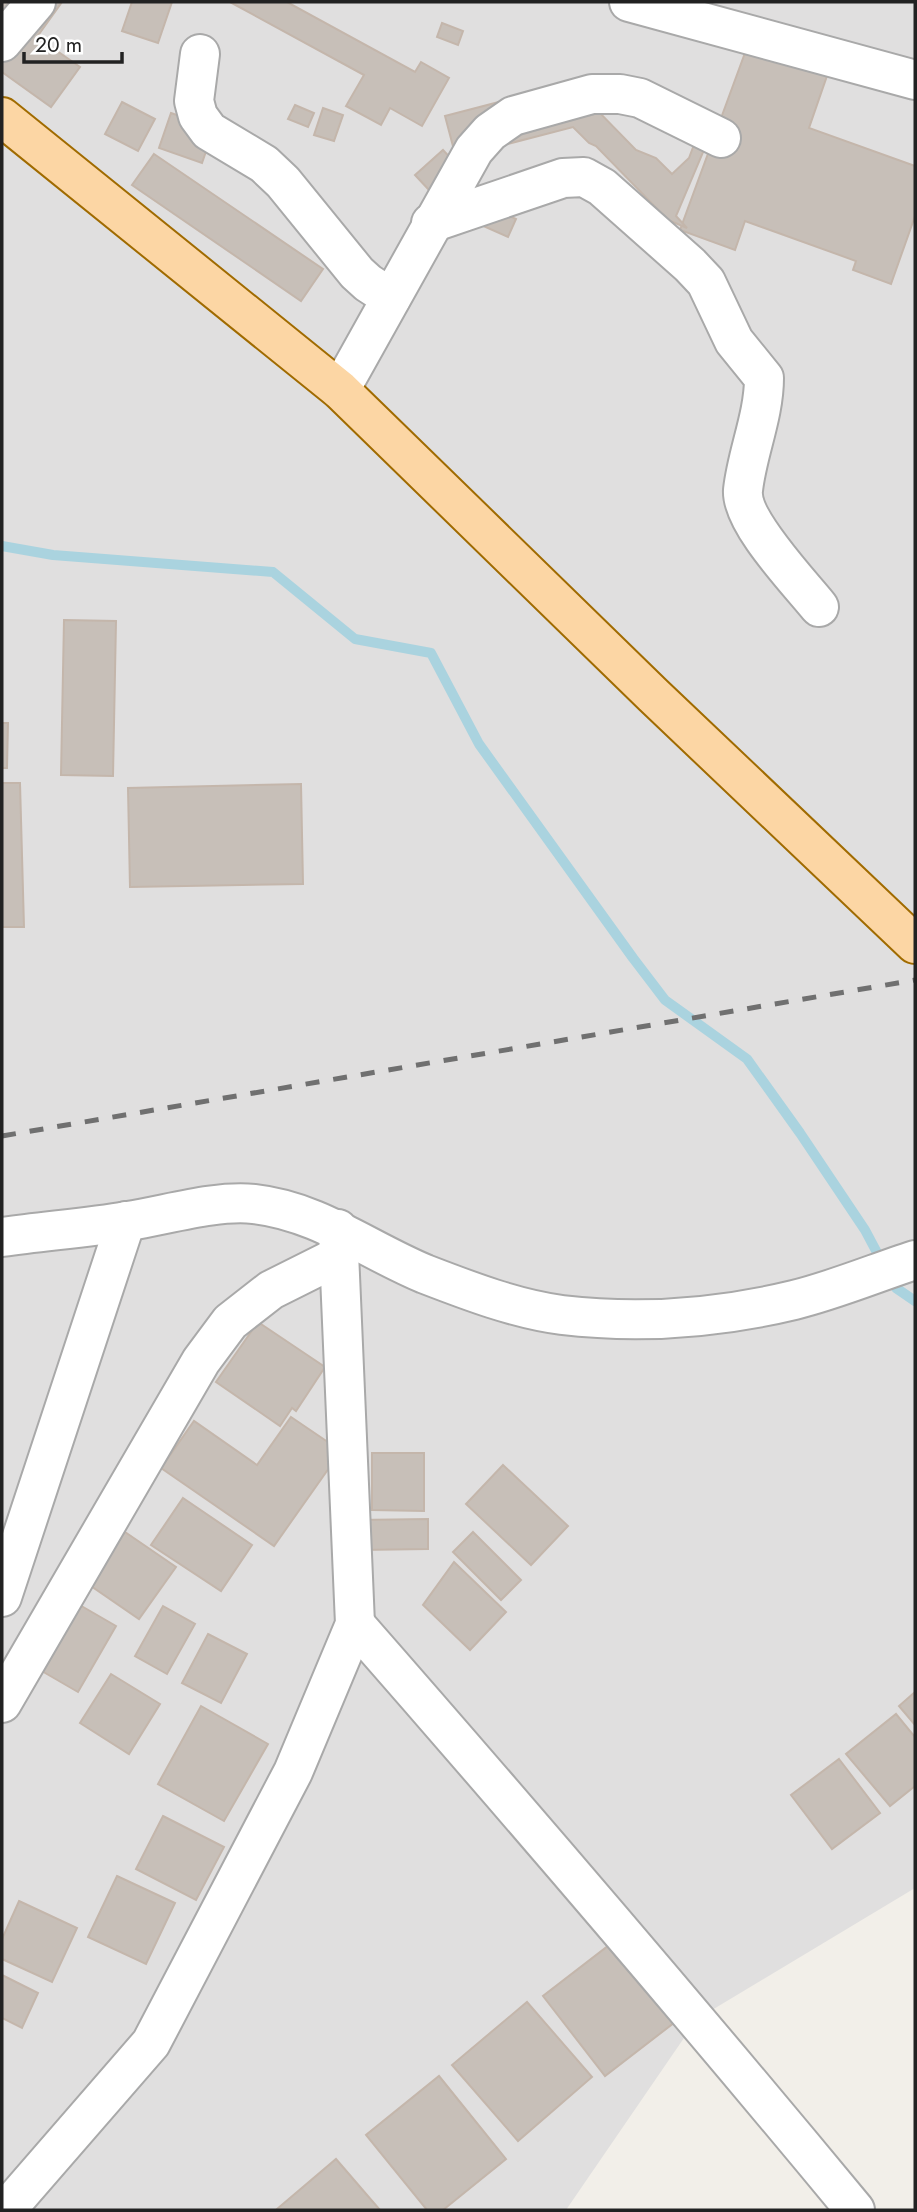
<svg xmlns="http://www.w3.org/2000/svg" width="917" height="2212" viewBox="0 0 917 2212" font-family="Jost,sans-serif">
<style>
.residential{fill:#e0dfdf}
.lines{fill:none;stroke-linecap:round;stroke-linejoin:round}
.stream{stroke:#aad3df;stroke-width:10}
.building{fill:#c7bfb8;stroke:#c4b6ab;stroke-width:2}
.minor-casing{stroke:#a9a9a9;stroke-width:42}
.major-casing{stroke:#a06b00;stroke-width:42}
.minor{stroke:#fff;stroke-width:38}
.major{stroke:#fcd6a4;stroke-width:38}
.rail{stroke:#707070;stroke-width:5;stroke-dasharray:14 14;stroke-linecap:butt}
</style>
<rect width="100%" height="100%" fill="#f2efe9"/>
<polygon class="residential" points="2,2 915,2 915,1888 697,2019 566,2210 2,2210"/>
<g class="lines">
<g class="stream">
<polyline points="2,546 53,555 273,572 355,639 431,653 479,744 633,958 665,1000 747,1059 800,1133 865,1230 882,1262"/>
<polyline points="891,1278 896,1288 915,1301"/>
</g>
</g>
<g class="building">
<polygon points="2,2 62,2 37,37 80,67 51,107 2,72"/>
<polygon points="132,2 172,2 158,43 122,31"/>
<polygon points="230,2 287,2 415,72 421,62 449,78 422,126 390,108 381,125 346,106 364,75"/>
<polygon points="442,23 463,31 458,45 437,37"/>
<polygon points="749,42 829,70 809,128 915,166 915,216 891,284 853,270 856,261 745,221 735,250 680,230"/>
<polygon points="549,89 597,110 636,150 656,158 672,174 689,158 698,134 712,131 676,216 687,228 668,220 596,146 589,143 573,127 465,155 454,150 445,116"/>
<polygon points="122,102 155,119 138,151 105,134"/>
<polygon points="295,105 314,113 308,127 288,119"/>
<polygon points="323,108 343,115 334,141 314,135"/>
<polygon points="171,113 214,128 202,163 159,148"/>
<polygon points="443,150 458,166 430,191 415,175"/>
<polygon points="154,154 323,269 301,301 132,185"/>
<polygon points="481,203 516,219 508,237 472,221"/>
<polygon points="64,620 116,621 113,776 61,775"/>
<polygon points="2,723 8,723 7,768 2,768"/>
<polygon points="2,783 20,783 24,927 2,927"/>
<polygon points="301,784 303,884 130,887 128,788"/>
<polygon points="258,1322 325,1367 296,1411 292,1408 280,1426 216,1382"/>
<polygon points="291,1417 341,1451 274,1546 161,1468 194,1421 257,1465"/>
<polygon points="372,1453 424,1453 424,1511 372,1510"/>
<polygon points="503,1465 568,1526 531,1565 466,1504"/>
<polygon points="183,1498 252,1545 221,1591 151,1545"/>
<polygon points="428,1519 428,1549 359,1550 358,1520"/>
<polygon points="125,1532 176,1567 139,1619 88,1584"/>
<polygon points="473,1532 521,1580 501,1600 453,1552"/>
<polygon points="454,1562 506,1612 470,1650 423,1605"/>
<polygon points="78,1604 116,1626 78,1692 40,1670"/>
<polygon points="163,1606 195,1624 167,1674 135,1656"/>
<polygon points="208,1634 247,1654 221,1703 182,1683"/>
<polygon points="111,1674 160,1704 129,1754 80,1723"/>
<polygon points="915,1692 915,1725 899,1706"/>
<polygon points="201,1706 268,1744 224,1821 158,1784"/>
<polygon points="896,1714 915,1737 915,1786 890,1806 846,1754"/>
<polygon points="839,1759 880,1813 832,1849 791,1795"/>
<polygon points="163,1816 224,1847 196,1900 136,1869"/>
<polygon points="117,1876 175,1903 146,1964 88,1937"/>
<polygon points="19,1901 77,1928 52,1982 2,1959 2,1939"/>
<polygon points="617,1939 679,2019 605,2076 543,1996"/>
<polygon points="2,1975 38,1993 22,2028 2,2018"/>
<polygon points="527,2002 592,2077 518,2141 452,2065"/>
<polygon points="439,2076 506,2159 443,2210 427,2210 366,2135"/>
<polygon points="336,2159 380,2210 278,2210 277,2209"/>
</g>
<g class="lines">
<g class="minor-casing">
<g id="minor">
<polyline points="629,2 915,80"/>
<polyline points="2,42 36,2"/>
<polyline points="200,54 194,101 198,116 209,131 264,164 283,182 357,273 368,283 391,298"/>
<path d="M431 223 563 178 584 177 602 187 690 265 706 282 734 341 764 378C764 416 747 453 743 490 740 521 799 582 819 607"/>
<polyline points="340,390 474,150 490,132 513,116 592,94 620,94 640,98 721,138"/>
<path d="M2 1237C44 1231 86 1228 128 1221 167 1215 215 1200 254 1204 318 1211 367 1250 425 1274 469 1291 516 1309 562 1315 639 1324 719 1318 794 1300 835 1290 875 1273 915 1260"/>
<polyline points="2,1597 126,1221"/>
<path d="M355 1624C524 1817 691 2012 855 2210"/>
<polyline points="2,1703 201,1361 230,1322 271,1290 339,1256"/>
<polyline points="6,2210 151,2043 293,1772 355,1624 338,1229"/>
</g>
</g>
<g class="major-casing">
<polyline id="major" points="2,117 340,390 653,695 915,944"/>
</g>
<use href="#minor" class="minor"/>
<use href="#major" class="major"/>
<polyline class="rail" points="2,1136 915,980"/>
</g>
<rect width="917" height="2212" fill="none" stroke="#222222" stroke-width="7"/>
<path d="M24 52v10h98v-10" fill="none" stroke="#222222" stroke-width="3.5"/>
<text x="35" y="52" font-size="21" fill="#222222" stroke="#ffffff" stroke-width="5" paint-order="stroke">20 m</text>
</svg>
